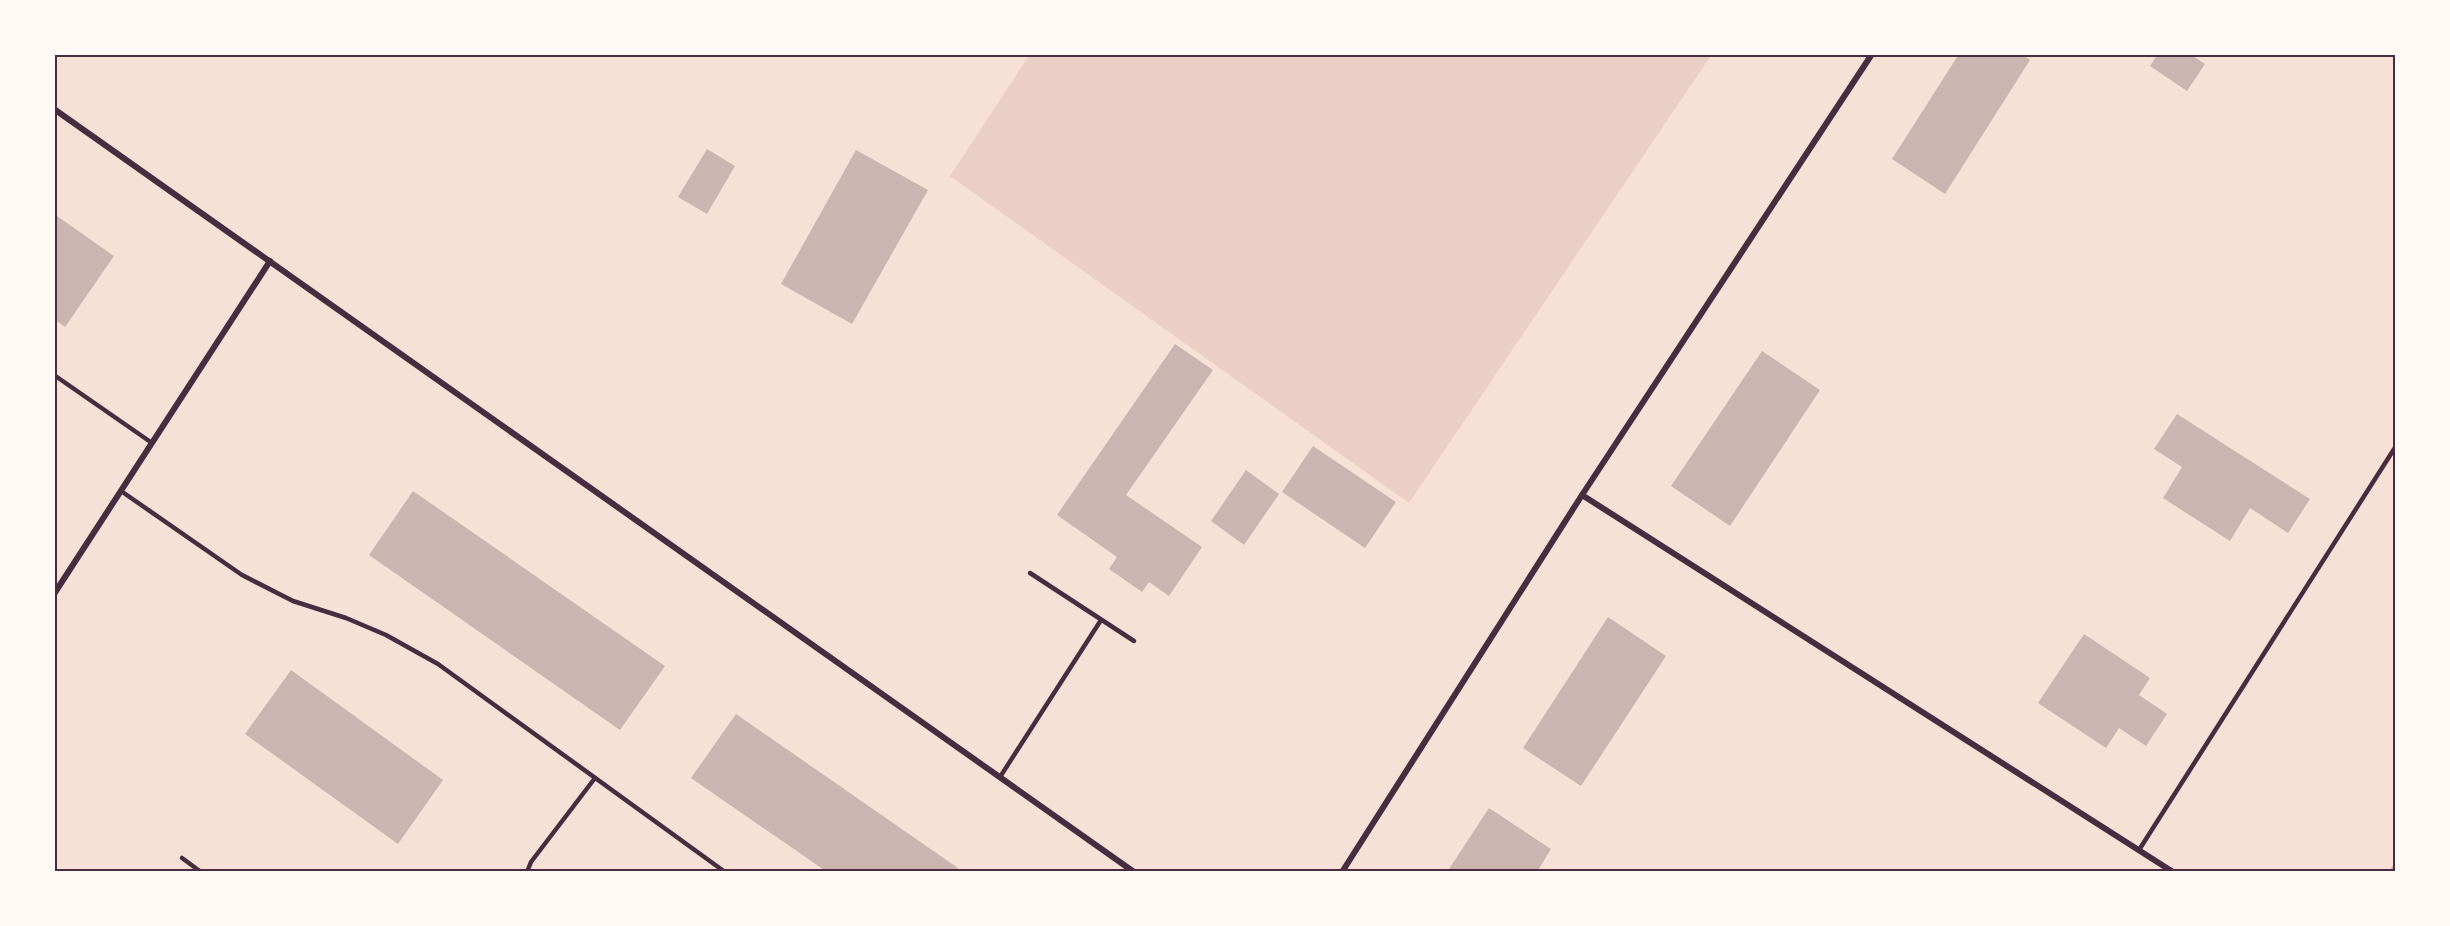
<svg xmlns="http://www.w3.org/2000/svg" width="2450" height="926" viewBox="0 0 2450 926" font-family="Georgia,serif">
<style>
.green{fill:#ebcfc5}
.building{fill:#ccb4b1}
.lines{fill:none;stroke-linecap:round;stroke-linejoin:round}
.service{stroke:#4a2c40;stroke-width:4.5}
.minor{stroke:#4a2c40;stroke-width:6}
.neatline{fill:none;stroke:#4a2c40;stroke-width:2}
</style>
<rect width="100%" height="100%" fill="#f7e1d7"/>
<polygon class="green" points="1030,54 1712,54 1409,503 950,176"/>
<g class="building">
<polygon points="1959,54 2021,54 2030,60 1945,194 1892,159"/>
<polygon points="2158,54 2190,54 2205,64 2187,91 2150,66"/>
<polygon points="707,149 735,166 707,214 678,197"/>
<polygon points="856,150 928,190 852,324 781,284"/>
<polygon points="54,214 114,256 65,327 54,319"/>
<polygon points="1175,344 1213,370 1126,495 1202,547 1169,596 1149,582 1142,592 1109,569 1117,557 1057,515"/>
<polygon points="1762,351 1820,390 1730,526 1671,486"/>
<polygon points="2177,414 2310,499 2288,533 2250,508 2230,541 2163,498 2182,467 2154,449"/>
<polygon points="1313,446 1396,502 1365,548 1282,492"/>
<polygon points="1246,470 1279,494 1244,545 1211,521"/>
<polygon points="413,491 665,666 620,730 369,555"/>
<polygon points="1608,617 1666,656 1581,786 1523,748"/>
<polygon points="2084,634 2150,678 2139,695 2167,714 2146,746 2119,728 2106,748 2038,703"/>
<polygon points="291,670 443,780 398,844 245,734"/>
<polygon points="736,714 958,868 955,872 827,872 691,778"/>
<polygon points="1489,808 1551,849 1537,872 1447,872"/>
<polygon points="2396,860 2396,872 2389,872"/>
</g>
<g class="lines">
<g class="service">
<polyline points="54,375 152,443"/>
<polyline points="121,491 242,575 293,601 346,618 386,635 438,664 725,872"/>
<polyline points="1030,573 1134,641"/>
<polyline points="1000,777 1101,620"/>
<polyline points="2139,850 2396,446"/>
<polyline points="182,858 201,872"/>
<polyline points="527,872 531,862 595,778"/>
</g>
<g class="minor">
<polyline points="54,109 1134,872"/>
<polyline points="1582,495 2173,872"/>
<polyline points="54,594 270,261"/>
<polyline points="1342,872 1582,495 1872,54"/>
</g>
</g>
<rect width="2450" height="926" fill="none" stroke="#fffaf5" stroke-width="111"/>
<rect x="56" y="56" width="2338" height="814" class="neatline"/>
</svg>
